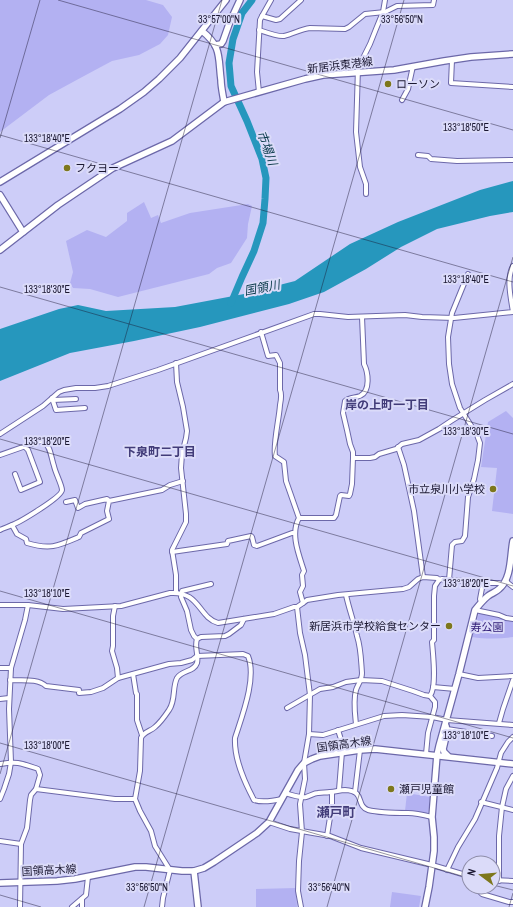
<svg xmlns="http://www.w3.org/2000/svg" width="513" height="907" viewBox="0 0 513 907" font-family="'Archivo Narrow','Noto Sans JP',sans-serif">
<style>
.green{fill:#b3b1f2}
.water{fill:#2697bd}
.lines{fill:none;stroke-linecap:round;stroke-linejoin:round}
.river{stroke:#2697bd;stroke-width:7}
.street-casing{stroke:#6c68a9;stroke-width:6}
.secondary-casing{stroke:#6c68a9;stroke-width:8}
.street{stroke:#fff;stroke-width:4}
.secondary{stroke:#fff;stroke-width:5.5}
.ticks{fill:none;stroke:#1a1731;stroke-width:1;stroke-opacity:0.45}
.poi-dot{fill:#7d771c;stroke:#dbdbf9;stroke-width:1.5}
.labels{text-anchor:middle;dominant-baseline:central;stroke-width:4;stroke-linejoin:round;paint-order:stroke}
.street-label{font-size:11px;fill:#1a1731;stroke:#dbdbf9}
.poi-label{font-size:11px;fill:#1a1731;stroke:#dbdbf9;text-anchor:start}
.park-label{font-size:11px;fill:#342179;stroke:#dbdbf9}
.water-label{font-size:12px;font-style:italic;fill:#0a3a4a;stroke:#dbdbf9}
.neighbourhood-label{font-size:12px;font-weight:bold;fill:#423c79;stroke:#dbdbf9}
.quarter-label{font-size:13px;font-weight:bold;fill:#423c79;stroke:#dbdbf9}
.ticks-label{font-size:10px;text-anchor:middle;fill:#1a1731;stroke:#dbdbf9;stroke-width:4;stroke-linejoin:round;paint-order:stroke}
</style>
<rect width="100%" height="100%" fill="#cdcdf8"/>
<g class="green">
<polygon points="0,0 146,0 163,5 172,17 168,35 160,44 139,55 112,61 84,76 49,95 0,132"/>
<polygon points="144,202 151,218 158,215 161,223 190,213 248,204 252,206 248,224 247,238 231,263 217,268 209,274 118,297 90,289 73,288 70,283 73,272 66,241 87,230 106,237 127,221 127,213"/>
<polygon points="506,411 513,418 513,514 492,511 497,468 481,467 488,422"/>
<path d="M479 613 498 617 513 621V637C500 639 485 639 472 637Z"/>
<polygon points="407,793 430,797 428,812 427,814 405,811"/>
<polygon points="296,888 297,907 256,907 256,889"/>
<polygon points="392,892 421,896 419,907 390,907"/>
</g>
<polygon class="water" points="513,181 513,212 490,216 437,229 401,247 366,269 324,292 289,304 200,327 134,341 70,353 0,381 0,329 59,309 78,305 106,311 175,307 244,294 295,281 350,244 398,222 480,190"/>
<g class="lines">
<polyline class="river" points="231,303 242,277 254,251 263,223 265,199 266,178 262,159 247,121 231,86 229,63 233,39 242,13 252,0"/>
<g class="street-casing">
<g id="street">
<polyline points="262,16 271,0"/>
<path d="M259 30C265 32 278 37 284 36 293 34 301 29 310 28L345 29 349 27 365 14 385 12 397 6 433 5 434 0"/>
<polyline points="452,60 451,83 513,87"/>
<polyline points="259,92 257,72 260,20 262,16 276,20 280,19 301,0"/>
<polyline points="402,100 408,89 413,66"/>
<polyline points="418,155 428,156 431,159 457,161 513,160"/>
<polyline points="366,194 366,184 360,167 356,132 358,68 370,44 376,29 383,12 385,0"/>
<path d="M261 332 268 356 276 355 280 363V390C282 394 281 400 280 405 279 420 273 443 275 456L284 462 286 481 299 518C290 534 299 555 304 571L302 575 303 586 300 592 303 603"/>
<polyline points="52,398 56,410 85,408"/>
<polyline points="53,400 76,399"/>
<path d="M0 434 43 406 59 392 64 390 76 388H95L108 386 158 370 314 314H320L348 317 405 315 422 317 454 318 513 312C511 299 506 278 513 266"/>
<polyline points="398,447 404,465 414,511 423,577"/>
<path d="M0 455 40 441H43C51 446 51 458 54 466 55 472 62 485 62 490 62 497 20 522 12 525 8 527 4 528 0 530"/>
<polyline points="353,458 370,458 375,457 379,454 396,449 402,444 419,440 439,429 451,421 485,400 513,384"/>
<polyline points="15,474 21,490 40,482 28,450 25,447"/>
<polyline points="66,502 75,500 78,508 85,504 107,499 109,501"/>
<path d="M299 518H334L336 515 340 496 341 495 349 496 350 494 352 484 353 458V452L350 444 347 430 343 413 345 401C349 397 355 398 360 396 371 391 368 372 364 364L362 317"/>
<path d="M12 525 17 534 26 539 27 543C50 550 58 546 79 537L81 533 109 519 107 511 109 501 162 490 170 485 183 481"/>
<polyline points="172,552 227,544 228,541 251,536 252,537 254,545 257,546 292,533 295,533"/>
<polyline points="449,580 452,545 455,542 462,541 465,536 468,497 474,479 478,460 480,443 477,435 460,408 452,384 449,364 448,337 452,313 468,274"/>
<polyline points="506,580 508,583 513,587"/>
<polyline points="176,592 176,575 172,550 186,522 186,514 181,468 182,454 186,438 187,431 183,407 177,382 176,363"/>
<path d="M346 595C349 609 354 622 357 636 361 648 361 661 362 673 362 680 358 684 356 690 353 701 355 714 356 724"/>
<polyline points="481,602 480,599 483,583 499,583 503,585"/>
<path d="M0 605H28L63 609 121 606 170 593C200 591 198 617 218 623L274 614 294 607H297L303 603 307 600 338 595 403 589 409 587 418 579 423 577 437 578 439 580 442 579 483 583"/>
<polyline points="115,606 113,616 113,646 112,651 117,668 118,678"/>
<polyline points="297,607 300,633 305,655 310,695 309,734 304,763 305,779 300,804 302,832 299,861 298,891 301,907"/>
<polyline points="475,610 499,615 506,618 513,619"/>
<polyline points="197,639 201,637 225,636 229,634 241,625 244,619"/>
<polyline points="0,668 11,668"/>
<polyline points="133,674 136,693 137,694 137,720 142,735"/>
<polyline points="459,674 478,678 513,676"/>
<path d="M10 680C22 681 37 678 46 686L79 690V693L91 692 103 688 118 678 169 664 181 663 192 660 197 656 243 654 248 656C257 678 242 716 235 738 234 759 244 781 254 800 263 803 273 801 282 799"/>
<polyline points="433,687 455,689"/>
<polyline points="0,699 9,698"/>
<polyline points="287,708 320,689 333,687 346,682 361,680 382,681 413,691 424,695 430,696"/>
<polyline points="499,723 503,709 513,680"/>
<polyline points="447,729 492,736"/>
<polyline points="338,730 345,752"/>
<polyline points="309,734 323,735 384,716 402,715 432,717 447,720 513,725"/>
<path d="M426 754 428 733 435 707V702L430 696C437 687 433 654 432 642L434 640V596L435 586 439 580"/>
<path d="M0 764C18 761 21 763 38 769L40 775 36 789 31 795 30 800 27 828 21 844 20 907"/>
<polyline points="36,789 115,799 135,799"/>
<polyline points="339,790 342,752"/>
<polyline points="355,792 360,750"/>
<path d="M285 793C291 795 300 798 306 797 310 796 314 793 318 793 322 792 326 793 330 792 335 792 340 790 345 790 366 791 355 805 368 810 380 813 395 813 408 813 416 813 424 815 432 817"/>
<polyline points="0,799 4,789 9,774 11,762 9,709 11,668 25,620 28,605"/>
<polyline points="481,802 513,810"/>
<polyline points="269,822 290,829 330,836 361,848 432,865 469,876"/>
<polyline points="327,836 332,805 332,792"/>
<polyline points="0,841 21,844"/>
<polyline points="447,870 458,847 475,819 497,768 501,753 508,742 513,737"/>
<polyline points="493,880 513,881"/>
<polyline points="499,881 499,836 502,807 506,789 513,776"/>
<polyline points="478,887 479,891 482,894 509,902 513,902"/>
<polyline points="82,899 82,907"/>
<polyline points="72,907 86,895 88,877"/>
<path d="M162 907 163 898 170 870 155 846 151 831 140 811 135 799 140 771 141 738C143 732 151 731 155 727 161 722 165 716 169 710 176 700 172 688 177 678 182 670 194 672 197 663 199 655 194 647 197 639L194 636 191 630 187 611 181 597 182 591 211 584"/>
</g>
</g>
<g class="secondary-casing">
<g id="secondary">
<path d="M202 31C222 47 218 57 221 80 221 87 223 95 224 102"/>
<polyline points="215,45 221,44 223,41 229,24 240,0"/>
<polyline points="0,182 120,109 144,92 159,79 180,58 226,0"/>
<polyline points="0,195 23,232"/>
<polyline points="0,250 58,205 113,168 172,141 224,102 305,79 323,75 394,70 444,61 471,57 513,54"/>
<polyline points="446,726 447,732 443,749 444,752 448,756"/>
<polyline points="194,871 198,907"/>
<polyline points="0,883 57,881 75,879 135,867 146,867 182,871 194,871 204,868 214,862 257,833 269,822 298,770 304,763 312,759 320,756 360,750 375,749 513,764"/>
<path d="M425 907 429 887 434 851V837L432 817 437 755 439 746 459 674 475 610C479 605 483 600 488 596 492 593 496 592 499 589 512 578 510 556 513 541"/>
</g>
</g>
<use href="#street" class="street"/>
<use href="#secondary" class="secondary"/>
</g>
<path class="ticks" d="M58 0 513 130M0 135 513 282M0 138 40 0M0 287 513 434M0 439 513 586M0 591 513 738M0 743 469 878M0 774 222 0M493 885 513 890M0 895 41 907M144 907 404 0M327 907 513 257M509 907 513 893"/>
<g class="poi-dot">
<circle cx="388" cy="84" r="4"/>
<circle cx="67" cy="168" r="4"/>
<circle cx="493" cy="489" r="4"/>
<circle cx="449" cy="626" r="4"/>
<circle cx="391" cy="789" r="4"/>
</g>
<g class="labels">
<g class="street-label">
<text transform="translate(340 65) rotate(-7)">新居浜東港線</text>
<text transform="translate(344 744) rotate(-8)">国領高木線</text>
<text transform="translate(49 870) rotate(-3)">国領高木線</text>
</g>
<g class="poi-label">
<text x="396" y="84">ローソン</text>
<text x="75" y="168">フクヨー</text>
<text x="485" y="489" text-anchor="end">市立泉川小学校</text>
<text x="441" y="626" text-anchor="end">新居浜市学校給食センター</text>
<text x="399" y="789">瀬戸児童館</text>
</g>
<g class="park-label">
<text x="487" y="627">寿公園</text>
</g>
<g class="water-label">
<text transform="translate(267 148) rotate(70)">市場川</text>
<text transform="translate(262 288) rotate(-11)">国領川</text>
</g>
<g class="neighbourhood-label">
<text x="387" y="405">岸の上町一丁目</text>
<text x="160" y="452">下泉町二丁目</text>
</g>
<g class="quarter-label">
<text x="336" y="812">瀬戸町</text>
</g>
</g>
<g class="ticks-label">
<text x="219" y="23">33°57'00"N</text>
<text x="402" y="23">33°56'50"N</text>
<text x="466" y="131">133°18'50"E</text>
<text x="47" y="142">133°18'40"E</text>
<text x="466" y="283">133°18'40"E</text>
<text x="47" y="293">133°18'30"E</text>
<text x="466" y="435">133°18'30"E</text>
<text x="47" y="445">133°18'20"E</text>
<text x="466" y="587">133°18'20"E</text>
<text x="47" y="597">133°18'10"E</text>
<text x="466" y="739">133°18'10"E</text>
<text x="47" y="749">133°18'00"E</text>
<text x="147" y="891">33°56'50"N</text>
<text x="329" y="891">33°56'40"N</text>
</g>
<g transform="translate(481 875) rotate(286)"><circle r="19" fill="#dbdbf9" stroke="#8e8da9"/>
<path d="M0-3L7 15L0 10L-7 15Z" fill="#7d771c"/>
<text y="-6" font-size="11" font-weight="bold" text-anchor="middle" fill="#1a1731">N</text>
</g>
</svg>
